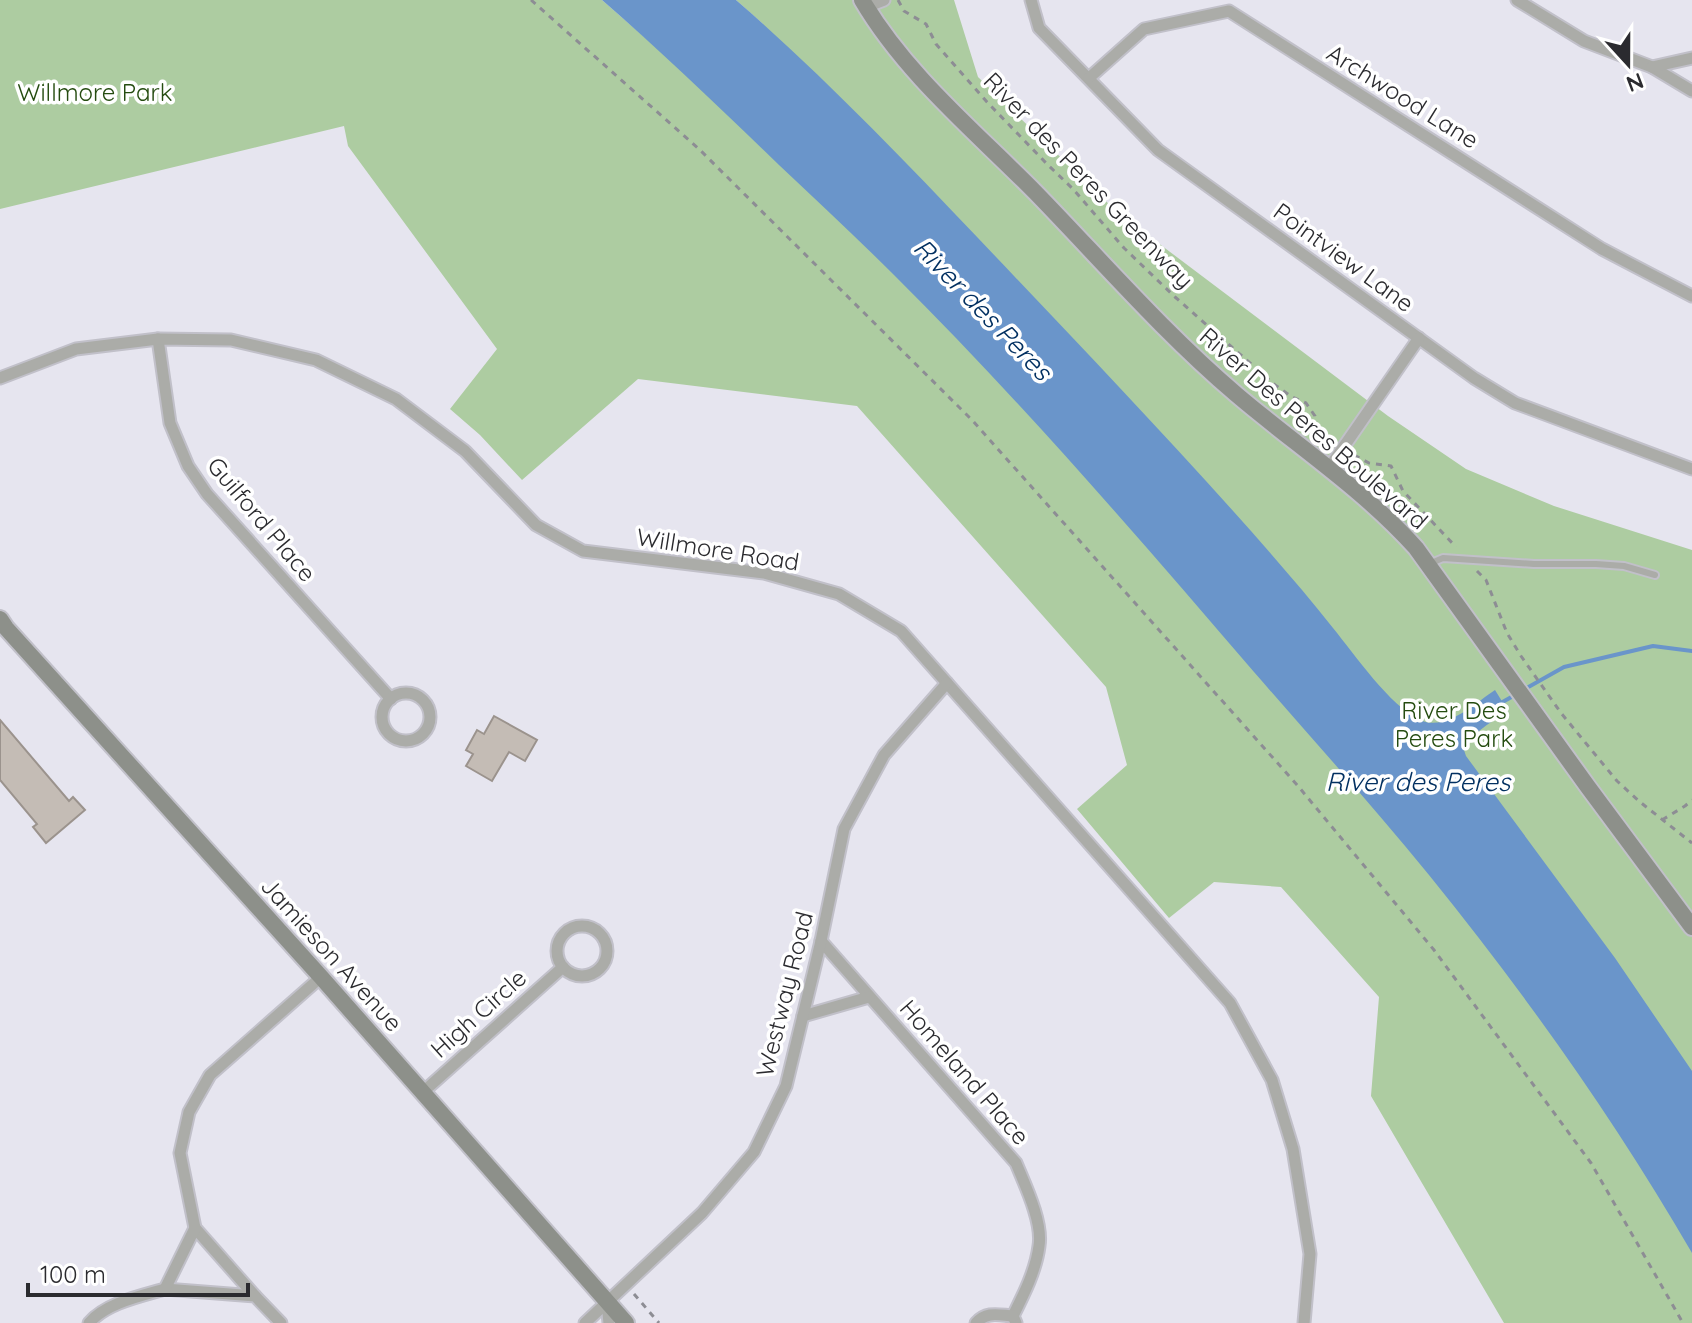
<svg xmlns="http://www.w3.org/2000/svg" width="1692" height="1323" viewBox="0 0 1692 1323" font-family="Quicksand,sans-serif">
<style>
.green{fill:#adcca1}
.water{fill:#6a95ca}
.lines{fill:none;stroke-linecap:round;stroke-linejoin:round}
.stream{stroke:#6a95ca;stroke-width:4}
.building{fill:#c4bcb5;stroke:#9b938d;stroke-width:2}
.lane-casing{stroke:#c1c0c9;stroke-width:10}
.street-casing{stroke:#c1c0c9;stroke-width:15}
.secondary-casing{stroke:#c1c0c9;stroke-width:20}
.path{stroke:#8d8d94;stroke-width:3;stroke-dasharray:6 6;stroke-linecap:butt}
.lane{stroke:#abaca8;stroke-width:6}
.street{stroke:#abaca8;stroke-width:11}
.secondary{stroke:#8d908a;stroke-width:16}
.labels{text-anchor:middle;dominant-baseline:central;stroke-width:7;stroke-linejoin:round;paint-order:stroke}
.park-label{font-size:24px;fill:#254c10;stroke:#fff}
.street-label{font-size:24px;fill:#2b2b2f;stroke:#fff}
.water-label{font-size:26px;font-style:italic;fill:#023061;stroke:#fff}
</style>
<rect width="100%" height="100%" fill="#e6e5ef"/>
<polygon class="green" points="0,0 602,0 658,49 763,24 736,0 954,0 978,77 1117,212 1388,416 1466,469 1554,506 1692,550 1692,1323 1504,1323 1371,1096 1379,997 1281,887 1214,882 1169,918 1077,809 1127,765 1106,687 857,406 638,379 522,480 480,435 450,409 497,349 348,146 344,126 0,209"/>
<path class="water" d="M602 0H736C821 74 900 156 978 238 1070 335 1162 431 1251 531 1279 563 1307 595 1333 628 1355 655 1390 706 1420 720 1446 732 1475 703 1495 690L1508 711C1493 721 1471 733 1464 750L1466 756 1615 958 1692 1071V1253C1615 1120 1526 995 1429 875 1373 806 1313 740 1254 672 1138 537 1021 401 894 275 857 238 818 202 779 165 721 109 663 53 602 0Z"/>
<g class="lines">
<g class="stream">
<polyline points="1523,690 1564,667 1653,646 1692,651"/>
<polyline points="1499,704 1515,695"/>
</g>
</g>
<g class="building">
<polygon points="494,716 537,740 525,761 509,752 492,781 466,766 473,754 466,750 477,730 484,734"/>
<polygon points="0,720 69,801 73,797 85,810 46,843 33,827 37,824 0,780"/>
</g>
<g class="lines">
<g class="lane-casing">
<polyline id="lane" points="1429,564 1443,558 1534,564 1596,564 1624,566 1655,575"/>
</g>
<g class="street-casing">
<g id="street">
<polyline points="1031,0 1039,28 1158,150 1474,378 1515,403 1692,469"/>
<polyline points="1517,0 1584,41 1652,67 1692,91"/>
<polyline points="866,7 884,0"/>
<polyline points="1652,67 1692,58"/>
<polyline points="1089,78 1144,29 1229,11 1602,249 1692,296"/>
<polyline points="158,339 170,423 188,466 207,494 391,699"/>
<polyline points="0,378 76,349 158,339 231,340 316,360 396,399 465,451 536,525 583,551 764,573 839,594 901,631 1230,1003 1272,1080 1293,1149 1310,1254 1304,1323"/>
<polyline points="1329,468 1419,338"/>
<circle cx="406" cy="717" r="24"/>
<circle cx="582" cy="951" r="25"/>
<path d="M821 941 1016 1163C1025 1185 1043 1222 1039 1246 1036 1270 1024 1294 1013 1316L1016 1323"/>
<polyline points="803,1016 869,997"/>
<polyline points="423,1092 563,967"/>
<polyline points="195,1228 255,1296"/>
<polyline points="165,1289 255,1296 281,1323"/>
<polyline points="607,1302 609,1323"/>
<path d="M89 1323C106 1303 141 1296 165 1289L195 1228 180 1153 189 1112 210 1075 321 977"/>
<polyline points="585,1323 702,1213 754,1152 786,1086 821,941 844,829 884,755 947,683"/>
<path d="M976 1323C987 1311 998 1315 1013 1316"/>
</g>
</g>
<g class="secondary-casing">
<g id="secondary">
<path d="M862 0C906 75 976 132 1036 193 1102 261 1164 333 1237 395 1297 446 1363 489 1416 548L1588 787 1692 927"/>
<polyline points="0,619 6,628 321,977 626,1323"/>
</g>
</g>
<g class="path">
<polyline points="531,0 699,149 972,420 1298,786 1434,950 1591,1163 1683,1323"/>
<polyline points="898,0 904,11 926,24 936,44 987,102 1047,164 1073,189 1124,248 1175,297 1275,385 1292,397 1306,403 1315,416 1317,426 1321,433 1335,442"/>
<polyline points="1354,455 1369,463 1391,466 1403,491 1456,547"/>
<polyline points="1477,571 1486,580 1507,633 1521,656 1561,713 1617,781 1640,802 1692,843"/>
<polyline points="1662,820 1685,806 1692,800"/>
<polyline points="634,1294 659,1323"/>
</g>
<use href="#lane" class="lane"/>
<use href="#street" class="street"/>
<use href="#secondary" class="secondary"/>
</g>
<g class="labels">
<g class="park-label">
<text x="95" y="92">Willmore Park</text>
<text x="1454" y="710">River Des<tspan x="1454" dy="28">Peres Park</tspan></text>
</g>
<g class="street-label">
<text transform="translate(1403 96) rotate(32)">Archwood Lane</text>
<text transform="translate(1089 180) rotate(46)">River des Peres Greenway</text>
<text transform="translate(1344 257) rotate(36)">Pointview Lane</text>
<text transform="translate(1314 428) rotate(41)">River Des Peres Boulevard</text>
<text transform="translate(262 519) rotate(50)">Guilford Place</text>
<text transform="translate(718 549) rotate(9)">Willmore Road</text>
<text transform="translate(332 954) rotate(48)">Jamieson Avenue</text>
<text transform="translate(784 994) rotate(-76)">Westway Road</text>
<text transform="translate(478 1013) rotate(-42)">High Circle</text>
<text transform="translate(965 1072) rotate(49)">Homeland Place</text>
</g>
<g class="water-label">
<text transform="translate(983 309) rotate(46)">River des Peres</text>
<text x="1418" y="781">River des Peres</text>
</g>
</g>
<g transform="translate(1628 64) rotate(159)" stroke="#ffffff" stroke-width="6" paint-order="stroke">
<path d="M0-6L14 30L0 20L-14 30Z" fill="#2b2b2f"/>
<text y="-12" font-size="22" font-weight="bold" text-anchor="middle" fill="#2b2b2f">N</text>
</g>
<path d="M28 1283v12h220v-12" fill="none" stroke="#2b2b2f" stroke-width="4"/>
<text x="40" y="1283" font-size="24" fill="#2b2b2f" stroke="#ffffff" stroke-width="6" paint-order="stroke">100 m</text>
</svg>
